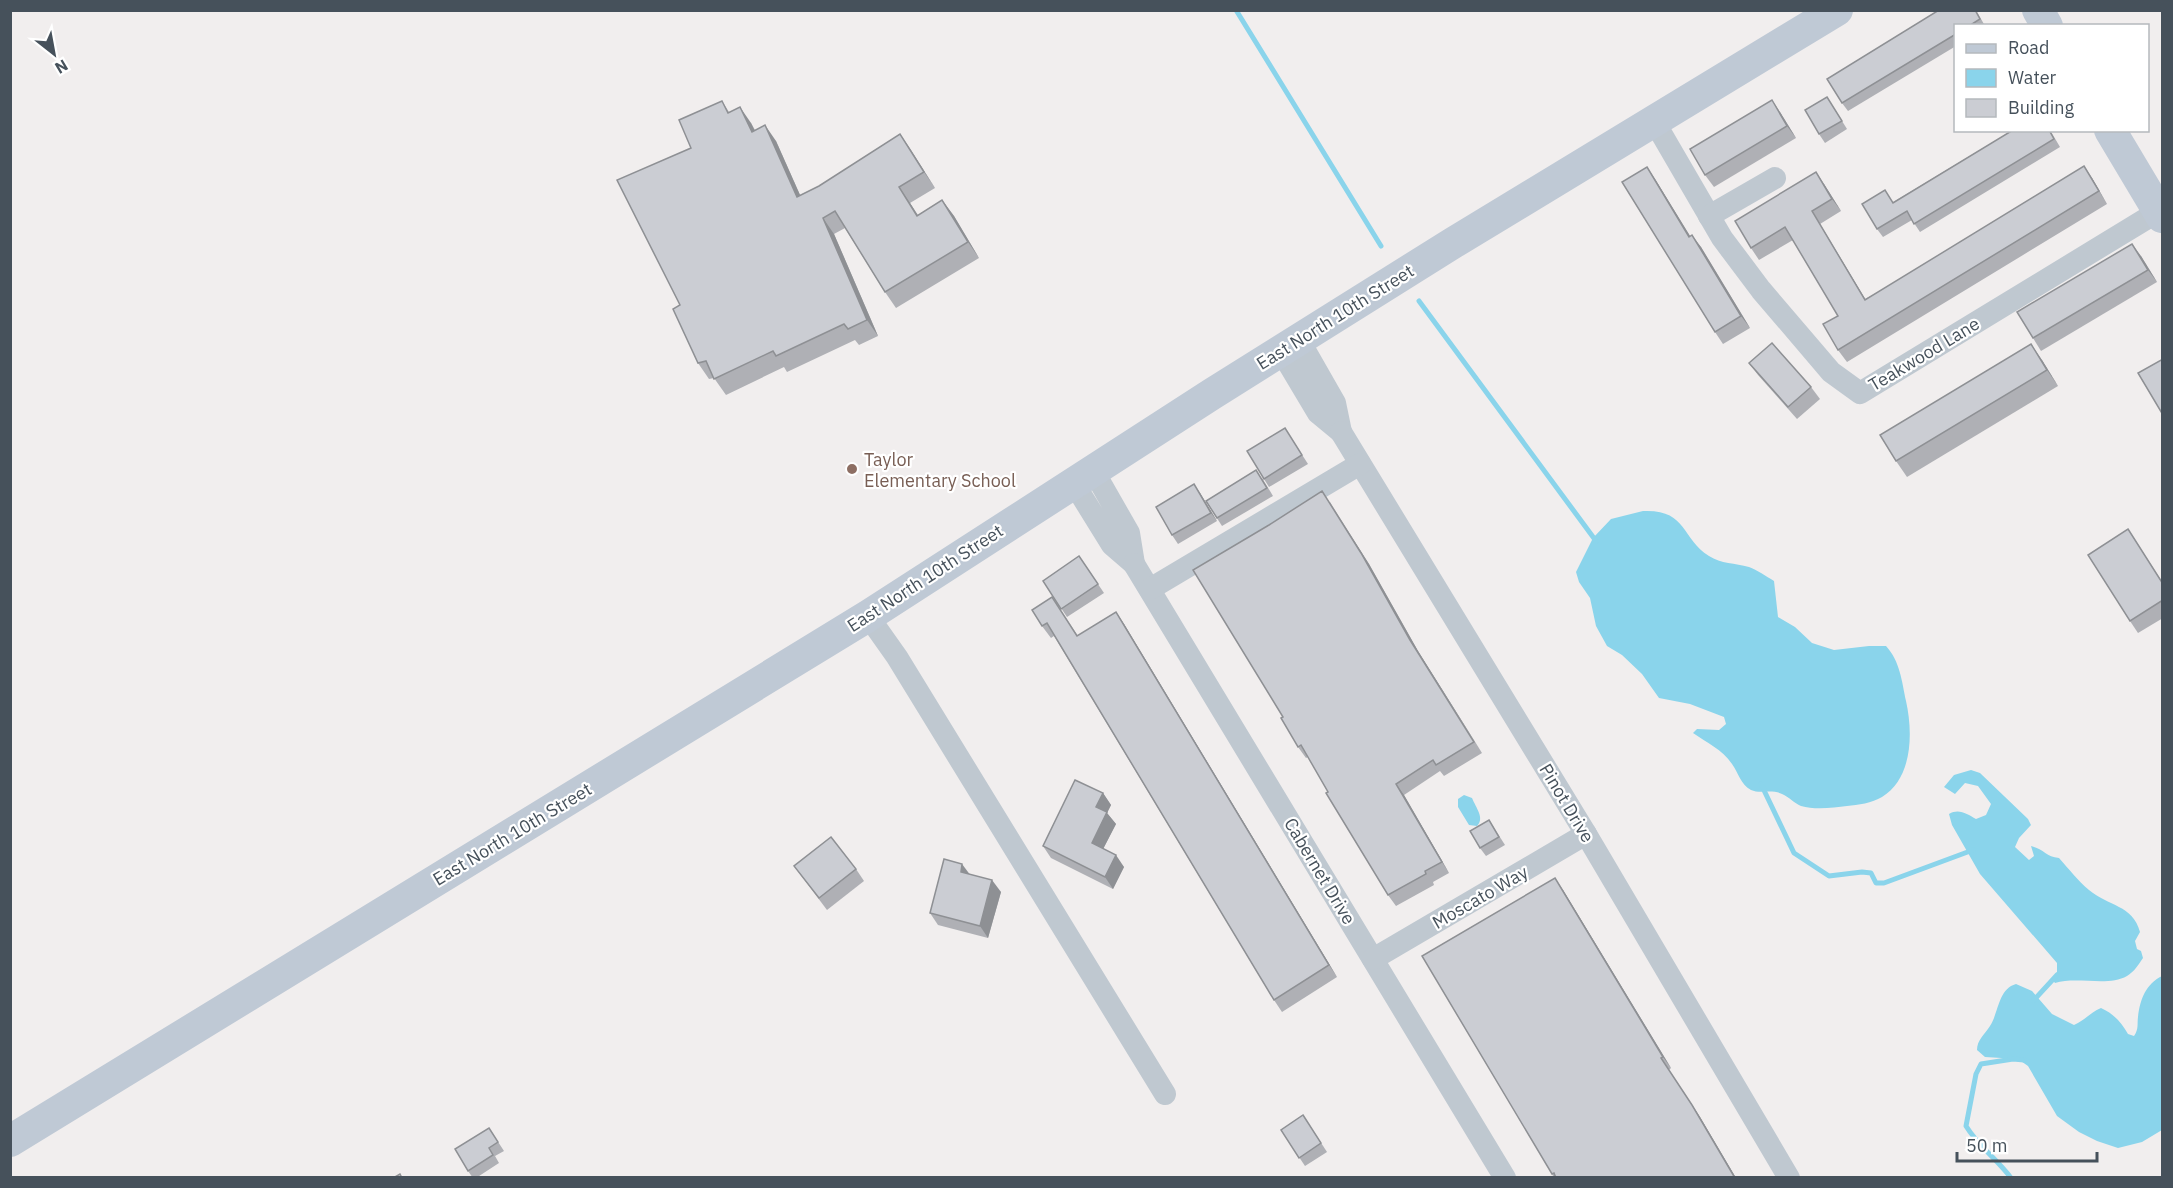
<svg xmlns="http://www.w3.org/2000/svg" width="2173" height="1188" viewBox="0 0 2173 1188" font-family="'IBM Plex Sans',sans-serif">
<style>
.water{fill:#8ad4eb}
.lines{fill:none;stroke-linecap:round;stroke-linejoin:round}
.stream{stroke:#8ad4eb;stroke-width:5}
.street{stroke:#bfc8d0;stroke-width:22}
.secondary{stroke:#bfc9d5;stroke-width:32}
.wall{fill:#afb0b5}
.shaded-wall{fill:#8e9094}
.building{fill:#cbcdd3;stroke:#8e9094;stroke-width:1.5}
.education-dot{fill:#8d6e63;stroke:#fff;stroke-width:2}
.labels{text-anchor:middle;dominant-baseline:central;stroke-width:4.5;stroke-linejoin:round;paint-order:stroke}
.street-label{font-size:18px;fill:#46515b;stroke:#fff}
.education-label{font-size:18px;fill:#785e54;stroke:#fff;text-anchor:start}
</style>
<rect width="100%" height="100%" fill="#f1eeee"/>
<g class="water">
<path d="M1643 511C1687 509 1681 538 1709 556 1721 564 1735 563 1749 567 1757 570 1766 576 1774 581L1778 617 1795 627 1812 643 1834 650 1869 646H1886C1900 661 1902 682 1906 701 1913 732 1913 778 1882 797 1872 803 1858 805 1847 806 1833 808 1814 810 1801 806 1794 803 1789 797 1782 794 1773 789 1759 794 1751 790 1741 785 1738 772 1732 764 1722 749 1707 743 1693 733L1697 729 1719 730 1726 724 1724 717 1690 704 1659 698 1642 674 1622 655 1607 646 1596 626 1590 598 1579 582 1576 572 1593 538 1611 519Z"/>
<path d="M1971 770 1980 773 2028 819 2031 825 2019 838 2015 847 2029 860 2034 856 2031 846C2044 849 2046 857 2059 858 2069 869 2078 881 2089 890 2108 906 2133 905 2140 932L2135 941 2137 949 2141 951 2143 958C2139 964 2134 972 2127 976 2108 987 2077 976 2055 983L2052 979 2057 972V963L1980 874 1952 825 1949 814C1959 808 1967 814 1976 819L1986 815 1991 804 1978 786 1965 783 1955 794 1944 787 1954 775Z"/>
<path d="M1464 795 1472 798C1476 808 1485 818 1477 826L1469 825 1458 807V799Z"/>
<path d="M2162 976V1130L2142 1142 2118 1148 2097 1141 2079 1132 2057 1116 2028 1066 2018 1059 1985 1057 1977 1050C1977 1040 1984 1035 1990 1026 1999 1012 1998 989 2016 984L2032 991 2052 1014 2074 1025C2085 1020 2091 1012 2101 1008 2114 1014 2121 1022 2128 1034L2134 1036C2139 1029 2137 1024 2138 1017 2140 999 2146 984 2162 976Z"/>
</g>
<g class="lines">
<g class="stream">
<polyline points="1236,10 1381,246"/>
<polyline points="1419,301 1596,541"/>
<polyline points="1761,784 1794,853 1829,876 1862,872 1871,873 1876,883 1884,883 1973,850"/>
<polyline points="2033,1001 2057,975"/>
<path d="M2011 1178C1997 1159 1978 1146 1966 1126L1976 1074 1981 1064 2013 1059 2024 1060"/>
</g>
<g class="street">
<polyline points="1654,121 1722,238 1761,290 1831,372 1860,393 2159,211"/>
<polyline points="1709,216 1775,178"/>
<polyline points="1281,351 1318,413 1341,432 1335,403 1299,340"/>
<polyline points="1341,432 1586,834 1789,1178"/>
<polyline points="1073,482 1112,545 1134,564 1129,533 1093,470"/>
<polyline points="1134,564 1505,1178"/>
<polyline points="1150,589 1360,464"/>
<polyline points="868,616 897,657 1165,1094"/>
<polyline points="1373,959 1586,834"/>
</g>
<g class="secondary">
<polyline points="2038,10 2047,26"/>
<polyline points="2110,130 2162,217"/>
<polyline points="10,1141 868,616 1212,394 1453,243 1837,10"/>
</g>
</g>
<g class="wall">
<polygon points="1976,10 1985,26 1956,26 1956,46 1848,111 1842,103"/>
<polygon points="1827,97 1847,129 1825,143 1819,134"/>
<polygon points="722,101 729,112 751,123 755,130 776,141 800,195 819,186 900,134 935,188 910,203 918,215 942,200 954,216 979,258 896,308 885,292 845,228 834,234 878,336 859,345 855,340 787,372 784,367 726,395 714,378 709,379 698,363 691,148"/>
<polygon points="1780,112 1796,138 1714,187 1705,175"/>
<polygon points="2013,130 2050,130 2060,147 1920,232 1912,220 1883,237 1877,229 1893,202"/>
<polygon points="2092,178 2107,204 1847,362 1838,350 1838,316 1793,240 1759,260 1751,248 1824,184 1841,211 1820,224 1865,299"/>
<polygon points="1655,179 1690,236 1701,247 1750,328 1723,344 1715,332"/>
<polygon points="2141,256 2157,282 2041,351 2033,338"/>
<polygon points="2042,360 2058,386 1907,477 1896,461"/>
<polygon points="1749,363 1811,387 1820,399 1797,419 1758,375"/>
<polygon points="1290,436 1308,464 1269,487 1264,479"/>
<polygon points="1262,478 1273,496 1222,526 1206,501"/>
<polygon points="1200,493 1217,521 1178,544 1172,535"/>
<polygon points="1330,502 1369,564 1418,651 1482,753 1444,776 1440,771 1404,795 1449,873 1433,882 1434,885 1396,906 1388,895 1308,757 1306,758 1298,747"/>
<polygon points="2128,529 2163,583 2163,618 2138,633 2130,621"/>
<polygon points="1079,556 1104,593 1067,617 1043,581"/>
<polygon points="1060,609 1078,636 1116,612 1124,624 1337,977 1282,1012 1274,1000 1054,636 1051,638 1042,626"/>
<polygon points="1103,793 1111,805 1107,813 1116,824 1103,849 1124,867 1113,889 1051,858 1043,846"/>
<polygon points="1489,820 1505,845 1486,856 1480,848"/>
<polygon points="794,866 856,869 864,881 827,910"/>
<polygon points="969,874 1001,892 988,938 938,925 930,913"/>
<polygon points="1563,890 1671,1068 1669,1070 1700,1117 1736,1178 1554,1178 1552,1174"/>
<polygon points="1303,1115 1327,1152 1305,1166 1281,1130"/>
<polygon points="489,1128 504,1151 495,1156 499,1163 476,1178 473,1178 468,1171"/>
</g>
<g class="shaded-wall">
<polygon points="1772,100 1780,112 1796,138 1787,126"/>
<polygon points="740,107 751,123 763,148 752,132"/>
<polygon points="765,125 776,141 808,213 797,197"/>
<polygon points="900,134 911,150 935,188 924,172"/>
<polygon points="2084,166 2092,178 2107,204 2099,191"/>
<polygon points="1647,167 1655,179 1698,249 1689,237"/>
<polygon points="1816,172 1824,184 1841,211 1832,199"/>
<polygon points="899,187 910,203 928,232 917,216"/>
<polygon points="942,200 954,216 979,258 968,242"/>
<polygon points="1812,211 1820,224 1873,312 1865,300"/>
<polygon points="823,218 834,234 878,336 867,320"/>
<polygon points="1692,235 1701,247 1750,328 1741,316"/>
<polygon points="2132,244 2141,256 2157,282 2148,270"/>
<polygon points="2031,344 2042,360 2058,386 2047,370"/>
<polygon points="1194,484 1200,493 1217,521 1211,513"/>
<polygon points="1322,491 1369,564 1418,651 1482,753 1410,640"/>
<polygon points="1116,612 1124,624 1337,977 1329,965"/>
<polygon points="1396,784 1404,795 1449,873 1442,862"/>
<polygon points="1103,793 1111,805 1107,813 1116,824 1100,855 1092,843 1096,807"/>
<polygon points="1116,855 1124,867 1113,889 1105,877"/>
<polygon points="962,864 971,876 961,872"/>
<polygon points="1555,878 1563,890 1671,1068 1663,1057"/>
<polygon points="992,880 1001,892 988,938 980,926"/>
<polygon points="1669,1070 1700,1117 1736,1178 1735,1178"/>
</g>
<g class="building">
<polygon points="1939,10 1975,10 1980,19 1969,26 1956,26 1956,34 1842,103 1827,79"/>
<polygon points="1827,97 1842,121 1819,134 1805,110"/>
<polygon points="1772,100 1787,126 1705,175 1690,149"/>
<polygon points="722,101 728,113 740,107 752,132 765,125 797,197 819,186 900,134 924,172 899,187 917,216 942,200 968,242 885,292 835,211 823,218 867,320 848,329 844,324 776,356 773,351 714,379 706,361 698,363 673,309 680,305 617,180 691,148 679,120"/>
<polygon points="2013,130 2049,130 2054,139 1914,224 1907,211 1877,229 1862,204 1885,190 1893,203"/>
<polygon points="2084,166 2099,191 1838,350 1823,324 1838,316 1785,227 1751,248 1735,221 1816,172 1832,199 1812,211 1865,300"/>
<polygon points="1647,167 1689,237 1692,235 1741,316 1715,332 1622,182"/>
<polygon points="2132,244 2148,270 2033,338 2017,312"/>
<polygon points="1772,343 1811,387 1788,407 1749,363"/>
<polygon points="2031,344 2047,370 1896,461 1880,435"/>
<polygon points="2163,359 2163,415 2138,373"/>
<polygon points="1285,428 1302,455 1264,479 1247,451"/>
<polygon points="1256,470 1267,488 1217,518 1206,501"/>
<polygon points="1194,484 1211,513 1172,535 1156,507"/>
<polygon points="1322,491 1361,553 1410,640 1474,742 1436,765 1433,760 1396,784 1442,862 1425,871 1426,874 1388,895 1326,793 1328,792 1301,745 1298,747 1281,718 1283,717 1193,570 1269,525"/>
<polygon points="2128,529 2163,584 2163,600 2130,621 2088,555"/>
<polygon points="1079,556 1098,584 1061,609 1043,581"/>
<polygon points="1052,597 1077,636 1116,612 1329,965 1274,1000 1047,623 1042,626 1032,610"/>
<polygon points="1075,780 1103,793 1096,807 1107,812 1092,843 1116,855 1105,877 1043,846"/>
<polygon points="1489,820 1499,837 1480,848 1470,831"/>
<polygon points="831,837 856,869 819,898 794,866"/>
<polygon points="944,859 962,864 961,872 992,880 980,926 930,913"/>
<polygon points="1555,878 1663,1057 1661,1058 1692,1105 1735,1178 1556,1178 1554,1173 1552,1174 1422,956"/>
<polygon points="1303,1115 1321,1143 1299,1158 1281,1130"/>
<polygon points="489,1128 498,1142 489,1148 493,1155 468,1171 455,1149"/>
<polygon points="400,1174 402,1178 393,1178"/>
</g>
<circle class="education-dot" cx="852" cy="469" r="6"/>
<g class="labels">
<g class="street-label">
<text transform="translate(1335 317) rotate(-32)">East North 10th Street</text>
<text transform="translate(1924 354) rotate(-31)">Teakwood Lane</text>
<text transform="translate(925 578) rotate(-33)">East North 10th Street</text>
<text transform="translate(1567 803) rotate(59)">Pinot Drive</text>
<text transform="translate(512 834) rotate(-31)">East North 10th Street</text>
<text transform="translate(1320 871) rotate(59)">Cabernet Drive</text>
<text transform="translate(1480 897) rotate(-30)">Moscato Way</text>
</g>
<g class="education-label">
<text x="864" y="459">Taylor<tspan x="864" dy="21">Elementary School</tspan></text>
</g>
</g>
<rect width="2173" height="1188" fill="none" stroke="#46515b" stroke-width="24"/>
<rect x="1954" y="24" width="195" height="108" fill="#ffffff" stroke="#b5b9bd" stroke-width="1.5"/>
<rect x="1966" y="44" width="30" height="9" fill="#bfc9d5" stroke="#b5b9bd" stroke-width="1.5"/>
<text x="2008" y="54" font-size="18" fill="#46515b">Road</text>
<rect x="1966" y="69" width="30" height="18" fill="#8ad4eb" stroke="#b5b9bd" stroke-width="1.5"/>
<text x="2008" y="84" font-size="18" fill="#46515b">Water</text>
<rect x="1966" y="99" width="30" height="18" fill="#cbcdd3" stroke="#b5b9bd" stroke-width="1.5"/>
<text x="2008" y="114" font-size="18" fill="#46515b">Building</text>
<g transform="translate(54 54) rotate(149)" stroke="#ffffff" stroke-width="4.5" paint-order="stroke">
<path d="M0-4.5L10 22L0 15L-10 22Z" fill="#46515b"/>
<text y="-9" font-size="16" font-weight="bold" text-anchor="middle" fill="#46515b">N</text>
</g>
<path d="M1957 1152v9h140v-9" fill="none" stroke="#46515b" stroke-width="3"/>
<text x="1966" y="1152" font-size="18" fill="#46515b" stroke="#ffffff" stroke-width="4.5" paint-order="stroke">50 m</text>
</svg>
